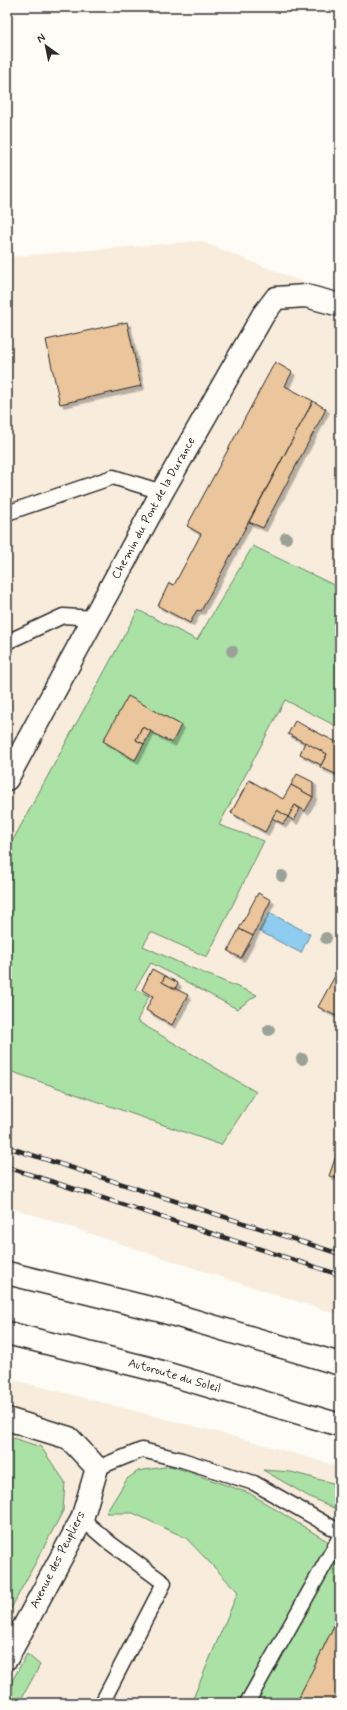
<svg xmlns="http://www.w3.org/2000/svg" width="347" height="1710" viewBox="0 0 347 1710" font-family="Mynerve,sans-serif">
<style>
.built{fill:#f8ecdc}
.green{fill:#aae2a6;stroke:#6a8668}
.water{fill:#8ecdef;stroke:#668ca1}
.building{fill:#ebc69c;stroke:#2b2b2b;filter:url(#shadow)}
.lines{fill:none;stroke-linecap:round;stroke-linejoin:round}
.service-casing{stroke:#2b2b2b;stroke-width:17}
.minor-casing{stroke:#2b2b2b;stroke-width:25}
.motorway-casing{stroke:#2b2b2b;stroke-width:25}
.service{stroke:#fdfcf7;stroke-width:14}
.minor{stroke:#fdfcf7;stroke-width:22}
.motorway{stroke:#fdfcf7;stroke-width:22}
.rail-casing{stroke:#2b2b2b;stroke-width:4.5}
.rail{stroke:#fdfcf7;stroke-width:3;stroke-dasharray:9;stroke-linecap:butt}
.tree{fill:#9ba298}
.labels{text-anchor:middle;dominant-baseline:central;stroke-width:3;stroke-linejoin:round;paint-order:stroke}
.street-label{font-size:12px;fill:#2b2b2b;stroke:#fdfcf7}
</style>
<defs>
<filter id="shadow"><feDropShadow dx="3.5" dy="3.5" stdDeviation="0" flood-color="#0004"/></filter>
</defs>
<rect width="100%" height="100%" fill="#fdfcf7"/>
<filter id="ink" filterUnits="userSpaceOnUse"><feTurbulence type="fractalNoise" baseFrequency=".025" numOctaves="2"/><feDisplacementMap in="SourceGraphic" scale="8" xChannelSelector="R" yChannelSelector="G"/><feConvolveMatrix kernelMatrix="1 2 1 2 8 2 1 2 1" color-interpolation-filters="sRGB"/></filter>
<g filter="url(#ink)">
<g class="built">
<polygon points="200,241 340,297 340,1315 218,1276 7,1206 7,257"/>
<polygon points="7,1378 251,1441 340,1467 340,1703 7,1703"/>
</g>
<g class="green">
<polygon points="253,546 340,588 340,728 285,700 219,825 264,841 207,957 151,932 143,946 182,964 257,995 237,1009 151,963 135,989 149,996 137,1021 256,1092 221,1145 7,1070 7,851 138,610 197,640"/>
<polygon points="7,1436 41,1447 65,1482 63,1511 7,1616"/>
<polygon points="171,1466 249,1493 327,1541 340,1553 340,1613 297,1703 191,1703 238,1592 186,1538 133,1513 106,1513 127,1479 138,1471"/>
<polygon points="263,1470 291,1472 340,1485 340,1511 308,1496"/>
<polygon points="27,1654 40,1665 19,1703 7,1703 7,1690"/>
</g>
<polygon class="water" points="270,913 310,934 301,953 259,931"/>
<g class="building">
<polygon points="127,322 141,386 60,404 46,340"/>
<polygon points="275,362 292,372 285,386 313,401 201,611 197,610 190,623 158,606 169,583 174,585 201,534 187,526"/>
<polygon points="313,401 326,409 263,528 249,522"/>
<polygon points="128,696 181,725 172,743 142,727 136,740 144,744 135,760 103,741"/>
<polygon points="295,721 340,744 340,776 320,767 327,754 288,734"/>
<polygon points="142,727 151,731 144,744 136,740"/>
<polygon points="305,742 327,754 321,765 300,754"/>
<polygon points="297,774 313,782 313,797 291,785"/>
<polygon points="249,780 283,799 291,785 313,797 305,811 295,805 288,817 277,810 265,832 231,813"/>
<polygon points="295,805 300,809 294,821 288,817"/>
<polygon points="277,810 288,817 283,824 272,818"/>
<polygon points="258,893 271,900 253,936 239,929"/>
<polygon points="239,929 253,936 241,958 228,951"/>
<polygon points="340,967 340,1018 318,1007"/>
<polygon points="152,969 165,976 162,982 188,995 172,1025 146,1010 153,996 142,990"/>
<polygon points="165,976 178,983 175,989 162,982"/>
<polygon points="338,1150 340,1150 340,1179 329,1176"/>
<polygon points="340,1613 340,1703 296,1703 316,1663"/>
</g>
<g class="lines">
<g class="service-casing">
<g id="service">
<polyline points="7,513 113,477 162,492"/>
<polyline points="7,642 63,616 94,618"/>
<polyline points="97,1468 142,1450 182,1460 254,1483 340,1532"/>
<polyline points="82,1519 110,1543 164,1583 102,1703"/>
<polyline points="247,1703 340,1537"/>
</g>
</g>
<g class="minor-casing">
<g id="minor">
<path id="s1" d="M7 779 162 492 263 315 276 298 306 296 340 305"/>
<polyline points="7,1419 69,1438 97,1468 82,1519 7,1658"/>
</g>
</g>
<g class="motorway-casing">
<g id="motorway">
<polyline points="7,1273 158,1310 340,1364"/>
<path id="s2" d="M7 1333 148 1368 340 1425"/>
</g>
</g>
<use href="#service" class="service"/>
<use href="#minor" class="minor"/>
<use href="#motorway" class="motorway"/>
<g class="rail-casing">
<g id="rail">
<polyline points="7,1147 340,1254"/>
<polyline points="7,1167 340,1275"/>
</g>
</g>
<use href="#rail" class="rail"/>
</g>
<g class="tree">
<circle cx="286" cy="538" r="6"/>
<circle cx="232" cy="651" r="6"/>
<circle cx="282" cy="876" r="6"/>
<circle cx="326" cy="938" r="6"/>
<circle cx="269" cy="1030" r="6"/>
<circle cx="302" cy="1059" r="6"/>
</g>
</g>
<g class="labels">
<g class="street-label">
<text stroke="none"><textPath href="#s1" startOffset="308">Chemin du Pont de la Durance</textPath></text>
<text stroke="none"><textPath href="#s2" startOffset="173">Autoroute du Soleil</textPath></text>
<text transform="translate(58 1560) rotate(-63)">Avenue des Peupliers</text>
</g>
</g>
<rect width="347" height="1710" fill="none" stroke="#fdfcf7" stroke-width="24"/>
<rect x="12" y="12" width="323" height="1686" fill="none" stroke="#2b2b2b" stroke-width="1.5" filter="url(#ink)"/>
<g transform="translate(46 46) rotate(327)" stroke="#fdfcf7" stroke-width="3" paint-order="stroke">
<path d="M0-3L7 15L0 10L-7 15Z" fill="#2b2b2b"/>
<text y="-6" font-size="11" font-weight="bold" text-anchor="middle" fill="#2b2b2b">N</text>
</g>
</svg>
